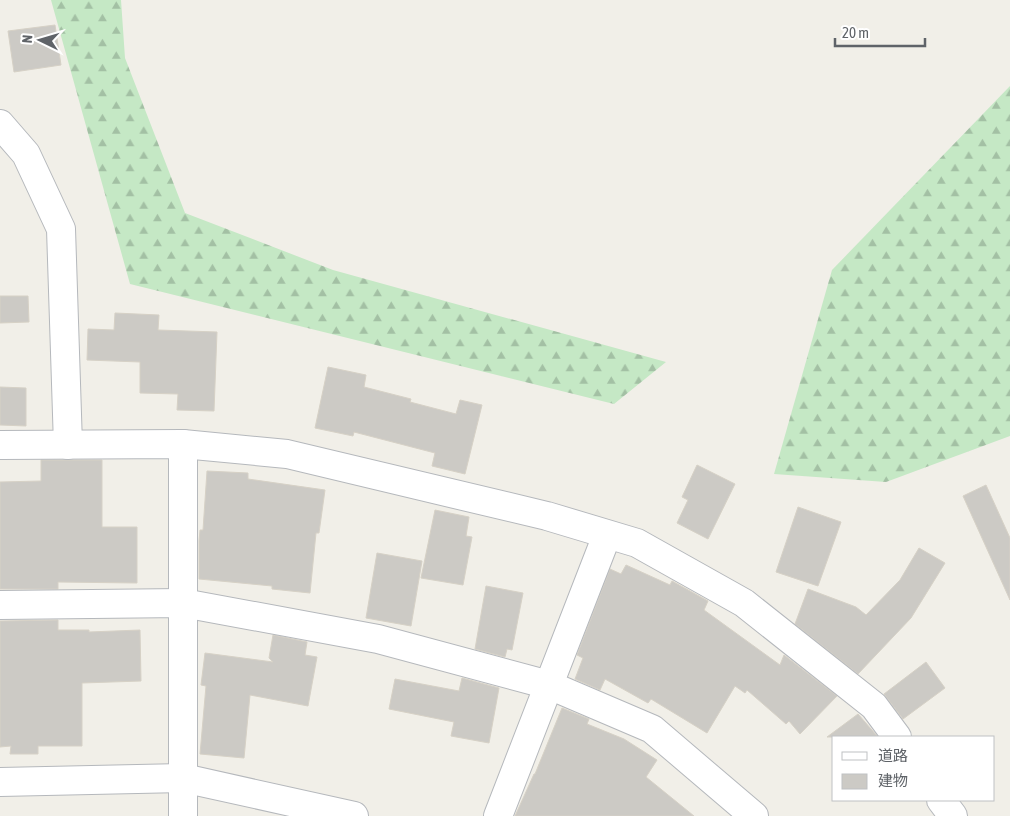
<svg xmlns="http://www.w3.org/2000/svg" width="1010" height="816" viewBox="0 0 1010 816" font-family="'Asap Condensed','Noto Sans JP',sans-serif">
<style>
.forest{fill:url(#forest-firs)}
.building{fill:#cccac5;stroke:#d6d1c6}
.lines{fill:none;stroke-linecap:round;stroke-linejoin:round}
.minor-casing{stroke:#b5b8bc;stroke-width:30}
.minor{stroke:#fff;stroke-width:28}
</style>
<defs>
<pattern id="forest-firs" width="22" height="20" patternUnits="userSpaceOnUse" patternTransform="scale(1.25)"><rect width="22" height="20" fill="#c5e8c5"/><path d="M5 1l3.5 6h-7zM16 11l3.5 6h-7z" fill="#a3c0a4"/></pattern>
</defs>
<rect width="100%" height="100%" fill="#f1efe8"/>
<g class="forest">
<polygon points="51,0 121,0 125,58 185,213 333,270 666,362 614,404 130,284"/>
<polygon points="1010,86 1010,436 886,482 774,474 832,270"/>
</g>
<g class="building">
<polygon points="55,25 61,65 14,72 8,31"/>
<polygon points="0,296 28,296 29,322 0,323"/>
<polygon points="115,313 159,315 158,330 217,332 214,411 177,410 178,394 140,393 140,362 87,360 88,329 114,330"/>
<polygon points="328,367 366,375 364,387 411,399 410,402 456,414 460,400 482,405 465,474 432,466 435,453 354,432 353,436 315,428"/>
<polygon points="0,387 26,388 26,426 0,425"/>
<polygon points="41,460 102,460 102,527 137,527 137,583 58,582 58,589 0,589 0,482 41,481"/>
<polygon points="697,465 735,484 708,539 677,523 688,500 682,497"/>
<polygon points="207,471 248,473 248,479 325,490 319,533 316,533 310,593 272,589 272,586 199,579 199,541 200,530 203,530"/>
<polygon points="986,485 1010,538 1010,600 963,496"/>
<polygon points="798,507 841,522 818,586 776,572"/>
<polygon points="435,510 469,517 466,536 472,537 463,585 421,578"/>
<polygon points="919,548 945,563 911,618 858,674 795,624 808,589 856,607 866,615 900,580"/>
<polygon points="377,553 422,561 411,626 366,618"/>
<polygon points="626,565 670,585 672,581 708,601 704,610 780,665 784,655 837,696 800,734 789,721 786,724 747,690 745,693 735,686 707,733 651,699 648,703 605,679 600,690 575,679 583,658 577,655 610,569 621,574"/>
<polygon points="486,586 523,593 512,650 507,649 505,657 475,649"/>
<polygon points="58,620 58,630 89,630 89,632 140,630 141,681 82,683 82,746 38,746 38,754 10,754 11,746 0,747 0,621"/>
<polygon points="273,635 307,642 305,655 317,657 308,706 250,695 244,758 200,754 206,686 201,685 205,653 273,662 269,658"/>
<polygon points="926,662 945,688 903,719 884,694"/>
<polygon points="462,678 499,688 489,743 451,736 454,722 389,709 395,679 459,691"/>
<polygon points="562,708 589,719 587,724 624,739 657,760 646,777 694,816 515,816 534,774 535,774"/>
<polygon points="858,714 878,737 827,737"/>
</g>
<g class="lines">
<g class="minor-casing">
<g id="minor">
<polyline points="0,124 26,154 61,229 68,445"/>
<polyline points="183,444 287,454 547,516 637,543 744,603 874,706 897,737"/>
<polyline points="0,445 183,444 183,816"/>
<polyline points="0,605 183,603 378,639 549,685 652,729 754,816"/>
<polyline points="0,782 183,778 354,816"/>
<polyline points="941,800 953,816"/>
<polyline points="498,816 607,535"/>
</g>
</g>
<use href="#minor" class="minor"/>
</g>
<rect x="832" y="736" width="162" height="65" fill="#ffffff" stroke="#bfc1c3"/>
<rect x="842" y="752" width="25" height="8" fill="#ffffff" stroke="#bfc1c3"/>
<text x="878" y="761" font-size="15" fill="#5f6368">道路</text>
<rect x="842" y="774" width="25" height="15" fill="#cccac5" stroke="#bfc1c3"/>
<text x="878" y="786" font-size="15" fill="#5f6368">建物</text>
<g transform="translate(40 40) rotate(275)" stroke="#ffffff" stroke-width="4" paint-order="stroke">
<path d="M0-4L9 19L0 12L-9 19Z" fill="#5f6368"/>
<text y="-8" font-size="14" font-weight="bold" text-anchor="middle" fill="#5f6368">N</text>
</g>
<path d="M835 38v8h90v-8" fill="none" stroke="#5f6368" stroke-width="2.5"/>
<text x="842" y="38" font-size="15" fill="#5f6368" stroke="#ffffff" stroke-width="4" paint-order="stroke">20 m</text>
</svg>
